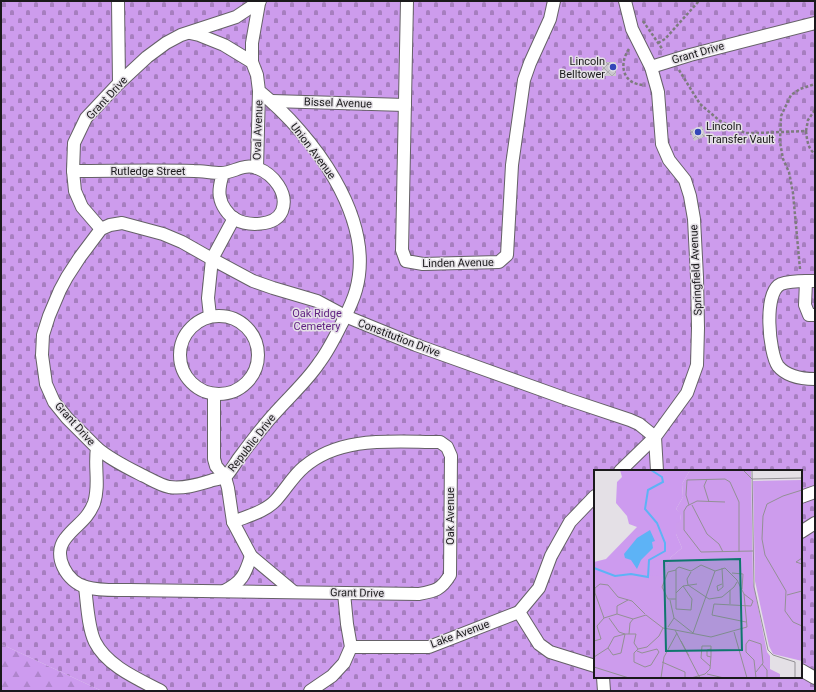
<svg xmlns="http://www.w3.org/2000/svg" width="816" height="692" viewBox="0 0 816 692" font-family="Roboto,sans-serif">
<style>
.forest{fill:url(#forest-firs)}
.cemetery{fill:url(#cemetery-stones);fill-rule:evenodd}
.building{fill:url(#building-cross-hatch)}
.lines{fill:none;stroke-linecap:round;stroke-linejoin:round}
.minor-casing{stroke:#656167;stroke-width:14}
.path{stroke:#7e7b7f;stroke-width:2.5;stroke-dasharray:3 2;stroke-linecap:butt}
.minor{stroke:#fff;stroke-width:12}
.poi-dot{fill:#3446b8;stroke:#e4e0e6;stroke-width:1.5}
.labels{text-anchor:middle;dominant-baseline:central;stroke-width:3;stroke-linejoin:round;paint-order:stroke}
.street-label{font-size:11px;fill:#1a191b;stroke:#e4e0e6}
.poi-label{font-size:11px;fill:#1a191b;stroke:#e4e0e6;text-anchor:end}
.park-label{font-size:11px;fill:#5f1f81;stroke:#e4e0e6}
.inset-river{fill:none;stroke:#5db3f6;stroke-width:2}
.inset-road{fill:none;stroke:#939095;stroke-width:1}
.view{fill:#0f766e;fill-opacity:0.15;stroke:#0f766e;stroke-width:2}
.inset-edge{fill:none;stroke:#1a191b;stroke-width:2}
</style>
<defs>
<pattern id="forest-firs" width="22" height="20" patternUnits="userSpaceOnUse"><rect width="22" height="20" fill="#cd9bef"/><path d="M5 1l3.5 6h-7zM16 11l3.5 6h-7z" fill="#af85cc"/></pattern>
<pattern id="cemetery-stones" width="16" height="16" patternUnits="userSpaceOnUse"><rect width="16" height="16" fill="#cd9ced"/><path d="M2 7V4a2 2 0 0 1 4 0v3zM10 15v-3a2 2 0 0 1 4 0v3z" fill="#a67ebf"/></pattern>
<pattern id="building-cross-hatch" width="8" height="8" patternUnits="userSpaceOnUse"><rect width="8" height="8" fill="#cac6cd"/><path d="M0 0l8 8M0 8l8-8" fill="none" stroke="#adaaaf"/></pattern>
</defs>
<rect width="100%" height="100%" fill="#e4e0e6"/>
<polygon class="forest" points="1,644 102,691 1,691"/>
<path class="cemetery" d="M1 1H815V691H102L1 644ZM595 471H801V677H595Z"/>
<g class="building">
<rect x="602" y="62" width="14" height="14"/>
<polygon points="702,126 706,136 694,141 690,130"/>
</g>
<g class="lines">
<g class="minor-casing">
<g id="minor">
<polyline points="118,1 119,83"/>
<polyline points="407,1 402,250 406,261 423,264 499,262 507,255 512,165 524,80 530,63 550,19 554,1"/>
<polyline points="625,1 632,29 651,67 658,92 662,144 669,160 685,180 690,196 694,219 697,277 698,328 697,365 687,393 655,437 657,471"/>
<polyline points="252,62 252,43 259,3"/>
<polyline points="651,67 690,55 815,23"/>
<polyline points="272,101 405,105"/>
<polyline points="257,168 259,91"/>
<path d="M73 171C113 171 154 170 194 171 203 171 212 173 221 173 234 173 243 163 257 168 273 174 289 193 282 211 275 227 247 226 235 219 228 215 221 205 220 197 218 189 221 181 223 173"/>
<polyline points="101,229 82,207 75,191 73,171 74,143 86,118 119,83 147,57 166,43 181,35 236,17 260,1"/>
<polyline points="806,281 805,305 809,315 815,315"/>
<path d="M815 281C805 281 791 280 781 284 763 292 769 353 778 366 787 377 802 379 815 379"/>
<circle cx="219" cy="355" r="39"/>
<polyline points="210,316 208,298 212,259 234,218"/>
<polyline points="214,395 214,459 216,466 225,477 228,488 233,522 251,556 294,592"/>
<path d="M97 448C111 460 128 468 144 476 152 480 160 485 169 487 183 489 197 485 210 481 214 479 221 479 225 477 229 474 236 462 239 458 251 442 262 427 275 413 290 396 307 381 319 363 329 350 336 335 343 321 348 311 353 301 356 290 376 218 312 134 259 91L257 75 252 62 224 45 199 35 190 33"/>
<polyline points="595,496 570,522 551,556 539,588 519,612 539,644 550,652 595,666"/>
<polyline points="801,497 815,492"/>
<path d="M233 522C247 516 265 512 276 500 286 489 293 476 304 467 341 435 394 442 440 442L447 447 451 456 450 575C441 590 435 591 419 594L129 590C115 590 100 591 86 587 67 582 52 556 65 539 75 525 87 521 94 503 100 485 94 467 97 448L67 418 54 402 46 384 42 355 43 335 49 316 60 290 67 277 80 257 101 229 110 225 122 223 163 234 182 242 212 259 253 281 273 288 317 301 345 316 416 345 567 399 630 420 639 424 655 437 620 471"/>
<polyline points="801,532 815,523"/>
<path d="M85 587C87 602 88 628 95 642 107 666 138 679 161 691"/>
<path d="M224 591C242 582 245 575 251 556"/>
<polyline points="351,647 429,647 519,612"/>
<polyline points="801,670 815,678"/>
<polyline points="603,677 604,691"/>
<polyline points="310,691 332,676 344,663 351,647 347,624 344,593"/>
</g>
</g>
<g class="path">
<polyline points="643,21 663,50"/>
<polyline points="658,43 665,39 699,1"/>
<path d="M629 49C618 65 623 85 645 85"/>
<polyline points="679,70 700,104 720,121 735,128 745,133 757,133 806,131 808,120 815,110"/>
<path d="M806 131C807 140 808 149 815 154"/>
<polyline points="800,269 793,193 789,172 783,159 780,142 781,116 791,95 800,89 815,84"/>
</g>
<use href="#minor" class="minor"/>
</g>
<g class="poi-dot">
<circle cx="613" cy="67" r="4"/>
<circle cx="698" cy="132" r="4"/>
</g>
<g class="labels">
<g class="street-label">
<text transform="translate(698 53) rotate(-16)">Grant Drive</text>
<text transform="translate(107 98) rotate(-47)">Grant Drive</text>
<text transform="translate(338 103) rotate(2)">Bissel Avenue</text>
<text transform="translate(258 130) rotate(-88)">Oval Avenue</text>
<text transform="translate(313 151) rotate(53)">Union Avenue</text>
<text x="148" y="171">Rutledge Street</text>
<text transform="translate(458 263) rotate(-1)">Linden Avenue</text>
<text transform="translate(696 270) rotate(-93)">Springfield Avenue</text>
<text transform="translate(399 338) rotate(21)">Constitution Drive</text>
<text transform="translate(75 424) rotate(48)">Grant Drive</text>
<text transform="translate(252 443) rotate(-52)">Republic Drive</text>
<text transform="translate(450 516) rotate(-90)">Oak Avenue</text>
<text transform="translate(357 593) rotate(1)">Grant Drive</text>
<text transform="translate(460 634) rotate(-20)">Lake Avenue</text>
</g>
<g class="poi-label">
<text x="605" y="61">Lincoln<tspan x="605" dy="13">Belltower</tspan></text>
<text x="706" y="126" text-anchor="start">Lincoln<tspan x="706" dy="13">Transfer Vault</tspan></text>
</g>
<g class="park-label">
<text x="317" y="313">Oak Ridge<tspan x="317" dy="13">Cemetery</tspan></text>
</g>
</g>
<g transform="translate(594 470)">
<rect width="208" height="208" fill="#e4e0e6"/>
<path d="M26 0H96L88 14 89 27 82 39 86 43 87 51 82 64 88 78 77 87 66 111 2 109 0 105V92L12 89 43 57 35 54 33 46 22 33 23 12 28 7Z" fill="#cd9bef"/>
<path d="M96 0H157L159 111 173 182 176 186V199L186 204V208H0V105L68 106 77 87 88 78 82 64V53L87 51 86 44 82 39 89 27 88 14Z" fill="#cd9ced"/>
<path d="M208 10V191L179 184 175 176 161 111 159 11Z" fill="#cd9ced"/>
<path d="M56 60 61 71 58 72 59 78 47 90 43 99 37 90 31 88 30 84 43 68Z" fill="#5db3f6"/>
<path class="inset-river" d="M0 98 21 106 37 104 54 107 55 90 71 81V73L63 53 51 39 54 20 69 12 68 7 57 0"/>
<path class="inset-road" d="M149 0 158 9M158 0 160 117 174 180 179 185 201 192V208M113 9 110 16 115 32M158 9 208 8M208 20 189 26 173 34 169 46 168 69 171 85 192 121 191 141 199 152 208 156M131 32 103 31 93 36 90 41V60L107 82 159 81M95 35 92 25 93 10 131 9 136 12 145 32V82M98 35 113 64 125 74 129 82M208 88 202 92 208 94M128 98 129 117 124 121 123 116 128 114M97 102 93 109 94 115 115 129 128 127 140 117 143 112M138 103 149 104 148 119M89 116 98 129 97 140 82 139V99L85 97 97 101 107 95 121 101M82 123 89 116 103 114M150 124 159 131 157 136 120 134 118 145 152 152M193 125 208 121M82 129H74L68 117 74 102 82 100M76 130 80 148M136 134V120M23 144V136L34 130M10 148 1 123V118L6 114 14 115 24 127 38 131 51 144M74 157 80 148 99 163 121 101M81 160 117 167 153 157 150 124 143 110 131 98 121 101M140 162 153 208M35 164 36 153 39 149M0 171 7 169 3 156 10 148 23 144 39 149 52 145 69 158 81 160 106 208M87 171 95 186M14 178 19 185 27 183 31 164 25 162 15 148M43 181 48 183 63 179 65 182 57 195 51 197 40 192V183L44 179M0 187 14 178 20 167 31 164H42L40 173 44 179 53 177 65 166 69 158M117 187 113 186V180L117 179M68 192 91 202V208M168 194 173 200V208M0 197 35 208M116 199 117 186V176H108L107 188 116 196M113 204 130 208M67 208 70 187 83 163M97 208 111 204 116 199M162 208 160 190 152 182V174L155 170 167 174 169 193 162 202"/>
<path class="view" d="M146 89 148 180 72 181 70 91Z"/>
<rect width="208" height="208" class="inset-edge"/>
</g>
<rect width="816" height="692" fill="none" stroke="#1a191b" stroke-width="4"/>
</svg>
